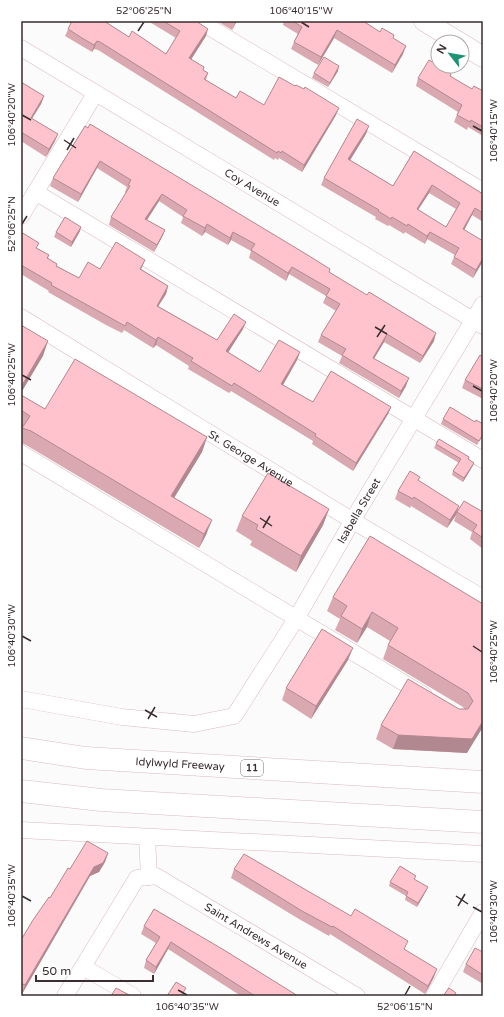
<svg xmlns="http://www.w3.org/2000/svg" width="504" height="1017" viewBox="0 0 504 1017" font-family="'Varela Round',sans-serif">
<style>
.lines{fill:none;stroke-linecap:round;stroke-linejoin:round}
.minor-casing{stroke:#dbbabf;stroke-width:17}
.major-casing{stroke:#dbbabf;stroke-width:21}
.highway-casing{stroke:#dbbabf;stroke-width:23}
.minor{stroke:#fff;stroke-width:16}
.major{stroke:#fff;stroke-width:20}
.highway{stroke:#fff;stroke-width:22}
.wall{fill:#daa8b0;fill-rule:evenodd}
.shaded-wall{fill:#b28890}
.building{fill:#fec3cd;stroke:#b28890;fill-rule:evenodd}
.ticks{fill:none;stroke:#392d2f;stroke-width:1.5}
.labels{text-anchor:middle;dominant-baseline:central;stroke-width:4;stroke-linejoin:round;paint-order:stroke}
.shield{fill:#fff;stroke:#746c6d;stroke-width:1}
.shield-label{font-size:10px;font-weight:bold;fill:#392d2f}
.street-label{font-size:11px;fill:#392d2f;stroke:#fff}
.neatline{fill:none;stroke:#392d2f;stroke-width:1.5}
.ticks-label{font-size:10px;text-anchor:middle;fill:#392d2f}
</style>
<rect width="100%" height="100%" fill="#fbfbfb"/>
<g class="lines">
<g class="minor-casing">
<g id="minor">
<polyline points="199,21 483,191"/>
<path id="s1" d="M21 48 483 326"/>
<polyline points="35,192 483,460"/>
<polyline points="21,216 95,94"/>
<path id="s2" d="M21 317 353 521 483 598"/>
<polyline points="21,453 424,695"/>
<path id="s3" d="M21 699 122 717 194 724 234 716 296 619 361 506 483 304"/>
<polyline points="21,830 483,854"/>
<polyline points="147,837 149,877"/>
<polyline points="83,967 133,996"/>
<path id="s4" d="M65 996 137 878 156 876 357 996"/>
<polyline points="434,996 483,912"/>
</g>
</g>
<g class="major-casing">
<g id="major">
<polyline points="424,21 459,42"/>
<polyline points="462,44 483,57"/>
</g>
</g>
<g class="highway-casing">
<g id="highway">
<path id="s5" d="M21 748 86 758 483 782"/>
<polyline points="21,791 101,800 483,822"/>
</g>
</g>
<use href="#minor" class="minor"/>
<use href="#major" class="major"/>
<use href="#highway" class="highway"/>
</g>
<g class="wall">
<polygon points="68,21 104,21 129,37 166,54 176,38 148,21 196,21 206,36 191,59 203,70 208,73 206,80 236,98 264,105 336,115 302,172 279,158 278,160 275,158 274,160 98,50 94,49 92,52 65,36 71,23"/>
<polygon points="217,21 237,21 232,30"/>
<polygon points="284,21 363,21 380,32 393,38 403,54 392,73 334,38 318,65 291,49 294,42 298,34 283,25"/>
<polygon points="338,71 328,87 312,78 314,73"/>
<polygon points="450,76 472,89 483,91 483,136 468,127 467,130 454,122 458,112 416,86 418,78"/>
<polygon points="21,82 44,96 41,104 32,118 55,141 46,157 21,141"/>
<polygon points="85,126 329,272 434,341 420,363 384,342 374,359 406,386 399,398 339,363 342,356 318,342 321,335 336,311 323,303 326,296 289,274 286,281 249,258 251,251 231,240 228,245 205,232 202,236 181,223 183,217 159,201 147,220 165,230 162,237 154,252 109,225 111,217 126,193 125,192 127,187 97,168 78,202 50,186 53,178"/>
<path d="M366 134 350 160 393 186 414 151 483 194V222L472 215 464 230 483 261 473 278 451 264 455 255 427 239 425 244 405 232 404 234 389 225 388 226 375 219 376 217 321 185 324 178ZM429 193 456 209 446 227 418 210Z"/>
<polygon points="80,231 71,247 54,237 56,232"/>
<polygon points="21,232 37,248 49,255 48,258 57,264 57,266 79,278 100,269 145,260 141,269 168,286 166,294 158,306 217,340 243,329 228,352 260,372 300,352 297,360 283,385 313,402 391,407 388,414 353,471 312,444 313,441 231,391 229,393 188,369 189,366 156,345 153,348 124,330 122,333 106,325 48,292 49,291 21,274"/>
<polygon points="483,357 483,399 462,388 465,380"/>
<polygon points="21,395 45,409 207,437 202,452 174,498 206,535 199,548 26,445 21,443 21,432 22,429 21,428"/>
<polygon points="443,419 475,422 483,435 477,445 441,424"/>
<polygon points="436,444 469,457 468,459 474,463 472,467 463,482 452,475 453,471 459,463 434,448"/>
<polygon points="419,481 457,512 483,512 483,549 470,539 472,532 454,521 456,515 447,528 411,506 410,508 395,499 398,491"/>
<polygon points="329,509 323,525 296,572 250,545 252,541 236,531 242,516"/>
<polygon points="333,597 483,604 467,753 393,749 376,739 381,725 459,709 464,709 463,707 383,659 388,645 390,641 367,627 357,643 335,630 340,619 327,611"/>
<polygon points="348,660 311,719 282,700 286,688"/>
<polygon points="108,853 105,862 99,872 90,876 22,994 21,993 21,940 70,869"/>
<polygon points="234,869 405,950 434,977 425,994 330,934 329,936 299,919 231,878"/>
<polygon points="416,876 414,879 426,891 417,907 405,900 406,896 389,886 390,882"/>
<polygon points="144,926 298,996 241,996 168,949 154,974 144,968 146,960 156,943 141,934"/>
<polygon points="483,952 483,984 463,972 466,964"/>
</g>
<g class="shaded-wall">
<polygon points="236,21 237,21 232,30"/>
<polygon points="208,29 206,36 187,66 189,58"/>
<polygon points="337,30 334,38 318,65 321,57"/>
<polygon points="97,41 94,49 92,52 94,45"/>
<polygon points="406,46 403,54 392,73 395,65"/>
<polygon points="339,66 338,71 328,87 330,83"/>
<polygon points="44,96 41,104 28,125 31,118"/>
<polygon points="339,108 336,115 302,172 304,165"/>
<polygon points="369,126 366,134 346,167 348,159"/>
<polygon points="58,134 55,141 46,157 49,149"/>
<polygon points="100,161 97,168 78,202 81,194"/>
<polygon points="432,185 429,193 414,216 417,209"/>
<polygon points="162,194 159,201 143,226 145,219"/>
<polygon points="475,208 472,215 461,236 463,229"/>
<polygon points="207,224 205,232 202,236 205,228"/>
<polygon points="81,227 80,231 71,247 72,242"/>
<polygon points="165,230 162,237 154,252 157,245"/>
<polygon points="233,232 231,240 228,245 230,238"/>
<polygon points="430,232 427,239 425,244 427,236"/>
<polygon points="483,258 483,261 473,278 476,270"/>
<polygon points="145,260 142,267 137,276 140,269"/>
<polygon points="292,267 286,281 288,273"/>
<polygon points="168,286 166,294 154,313 157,306"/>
<polygon points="246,322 243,329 224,359 226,351"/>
<polygon points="436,333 434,341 420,363 423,356"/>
<polygon points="387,334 384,342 370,365 373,358"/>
<polygon points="158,337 156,345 153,348 156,340"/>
<polygon points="48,341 43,356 21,393 21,387"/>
<polygon points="300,352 297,360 279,392 281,384"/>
<polygon points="409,378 406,386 399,398 401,391"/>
<polygon points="391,407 388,414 353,471 356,463"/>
<polygon points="207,437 202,452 166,511 171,496"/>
<polygon points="474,463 472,467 463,482 464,478"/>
<polygon points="459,506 456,515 447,528 450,520"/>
<polygon points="329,509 323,525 296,572 301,556"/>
<polygon points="212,520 206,535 199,548 204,534"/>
<polygon points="372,612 367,627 357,643 362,629"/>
<polygon points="353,648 348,660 311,719 316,706"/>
<polygon points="483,721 483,727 467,753 393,749 398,735"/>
<polygon points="108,853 105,862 99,872 90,876 22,994 25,985 94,867"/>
<polygon points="428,887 426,891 417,907 418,903"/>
<polygon points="171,942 168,949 154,974 156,967"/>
<polygon points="437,969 434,977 425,994 428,986"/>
</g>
<g class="building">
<polygon points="72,21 104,21 129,37 132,31 166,54 180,31 163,21 196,21 208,29 189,58 204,67 203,70 208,73 204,79 236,98 240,91 264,105 279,77 295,86 296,85 304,89 305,87 339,108 304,165 282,151 281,153 278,151 277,153 100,42 97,41 94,45 82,38 68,29"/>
<polygon points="293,21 363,21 380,32 382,28 394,35 393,38 406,46 395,65 337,30 321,57 294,42 302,27"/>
<polygon points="324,57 339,66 330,83 314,73"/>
<polygon points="429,60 438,65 438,66 439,66 451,74 450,76 472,89 474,86 483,91 483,127 471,120 470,122 457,115 462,105 418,78"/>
<polygon points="21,82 44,96 31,118 58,134 49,149 21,132"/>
<path d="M357 119 369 126 348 159 393 186 414 151 483 194V213L475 208 463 229 483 241V258L476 270 454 257 459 248 430 232 427 236 408 224 407 226 392 217 391 219 378 211 379 210 324 178ZM432 185 460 203 446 227 417 209Z"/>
<polygon points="90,124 306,254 330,269 329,272 367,295 369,292 436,333 423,356 387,334 373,358 409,378 401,391 342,355 346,349 321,335 340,304 326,296 330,289 292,267 288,273 251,250 255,244 233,232 230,238 207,224 205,228 183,216 187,210 162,194 145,219 165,230 157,245 111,217 130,186 128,185 131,180 100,161 81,194 53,178 85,126 88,128"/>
<polygon points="65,217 81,227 72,242 56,232"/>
<polygon points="21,232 39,243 36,248 49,255 47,258 57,264 56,266 79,278 88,262 100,269 116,242 145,260 140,269 168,286 157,306 217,340 234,314 246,322 226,351 260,372 279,340 300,352 281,384 313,402 331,371 391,407 356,463 315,436 316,434 234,383 232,386 191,361 193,358 158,337 156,340 127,322 125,326 109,317 51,285 52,283 21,265"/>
<polygon points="21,325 48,341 21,387"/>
<polygon points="480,355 483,357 483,389 465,380"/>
<polygon points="75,359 207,437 171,496 212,520 204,534 31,431 22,428 30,416 21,410 21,395 45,409"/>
<polygon points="450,407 475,422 476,420 483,424 483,434 479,441 443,419"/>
<polygon points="439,439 469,457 468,459 474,463 464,478 453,471 461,459 436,444"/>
<polygon points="410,471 420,477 418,480 459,506 450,520 414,497 413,499 398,491"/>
<polygon points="268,473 329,509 301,556 256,529 258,525 242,516"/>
<polygon points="464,501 483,512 483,538 473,531 477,525 457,512"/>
<polygon points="370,536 483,604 483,721 472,739 398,735 381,725 408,679 459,709 468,709 473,701 468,693 388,645 398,628 372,612 362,629 341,616 347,606 333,597"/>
<polygon points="322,629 353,648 316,706 286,688"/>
<polygon points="87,841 108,853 103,863 94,867 25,985 23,984 21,987 21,940 33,920 49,897 50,898 68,868 70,869"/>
<polygon points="244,854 351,916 355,909 408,941 404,949 437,969 428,986 333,926 332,927 302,911 234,869"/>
<polygon points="400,866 416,876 414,879 428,887 418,903 406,896 408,892 390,882"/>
<polygon points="154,909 224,950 298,996 255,996 171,942 156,967 146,960 160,937 144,926"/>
<polygon points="475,948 483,952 483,975 466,964"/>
<polygon points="176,982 186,988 181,996 167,996"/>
<polygon points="116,988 131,996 111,996"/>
<polygon points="449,988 456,993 454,996 443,996"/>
</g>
<path class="ticks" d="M301 22 309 27M138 31 144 22M22 115 31 120M473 126 482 131M64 140 76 148M67 150 74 138M22 224 27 216M375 327 387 334M377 337 385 325M22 375 31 380M473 386 482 391M260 518 272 526M263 528 270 516M22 636 31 641M473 646 482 652M145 710 157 717M148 719 155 707M22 896 31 901M456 896 468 904M458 906 465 894M473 907 482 912M178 990 187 995M405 995 410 986"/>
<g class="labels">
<rect class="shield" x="241" y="760" width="22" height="16" rx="3"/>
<g class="shield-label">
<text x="252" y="768">11</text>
</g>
<g class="street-label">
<text stroke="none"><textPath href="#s1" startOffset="270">Coy Avenue</textPath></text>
<text stroke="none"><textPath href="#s2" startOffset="270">St. George Avenue</textPath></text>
<text stroke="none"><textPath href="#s3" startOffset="456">Isabella Street</textPath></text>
<text stroke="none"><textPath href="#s5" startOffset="160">Idylwyld Freeway</textPath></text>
<text stroke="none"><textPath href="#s4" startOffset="274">Saint Andrews Avenue</textPath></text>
</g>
</g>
<rect width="504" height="1017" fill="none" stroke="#ffffff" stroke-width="44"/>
<g transform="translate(450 54) rotate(301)"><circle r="19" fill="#ffffff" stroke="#b0abac"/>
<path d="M0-3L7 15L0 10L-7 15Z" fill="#229274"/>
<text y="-6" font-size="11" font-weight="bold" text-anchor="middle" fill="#392d2f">N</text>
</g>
<path d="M36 975v6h117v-6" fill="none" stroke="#392d2f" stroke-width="2"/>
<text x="42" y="975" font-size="12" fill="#392d2f" stroke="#ffffff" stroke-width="3" paint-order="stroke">50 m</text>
<rect x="22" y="22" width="460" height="973" class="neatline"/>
<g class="ticks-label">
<text x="144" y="14">52°06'25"N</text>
<text x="301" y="14">106°40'15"W</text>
<text transform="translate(11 115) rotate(-90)" y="4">106°40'20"W</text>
<text transform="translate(493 131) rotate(-90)" y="4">106°40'15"W</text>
<text transform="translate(11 224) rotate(-90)" y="4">52°06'25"N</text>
<text transform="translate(11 375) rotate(-90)" y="4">106°40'25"W</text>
<text transform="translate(493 391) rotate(-90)" y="4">106°40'20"W</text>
<text transform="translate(11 636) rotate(-90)" y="4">106°40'30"W</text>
<text transform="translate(493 652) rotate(-90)" y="4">106°40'25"W</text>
<text transform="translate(11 896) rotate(-90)" y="4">106°40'35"W</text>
<text transform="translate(493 912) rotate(-90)" y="4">106°40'30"W</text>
<text x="187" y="1010">106°40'35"W</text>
<text x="405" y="1010">52°06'15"N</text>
</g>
</svg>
